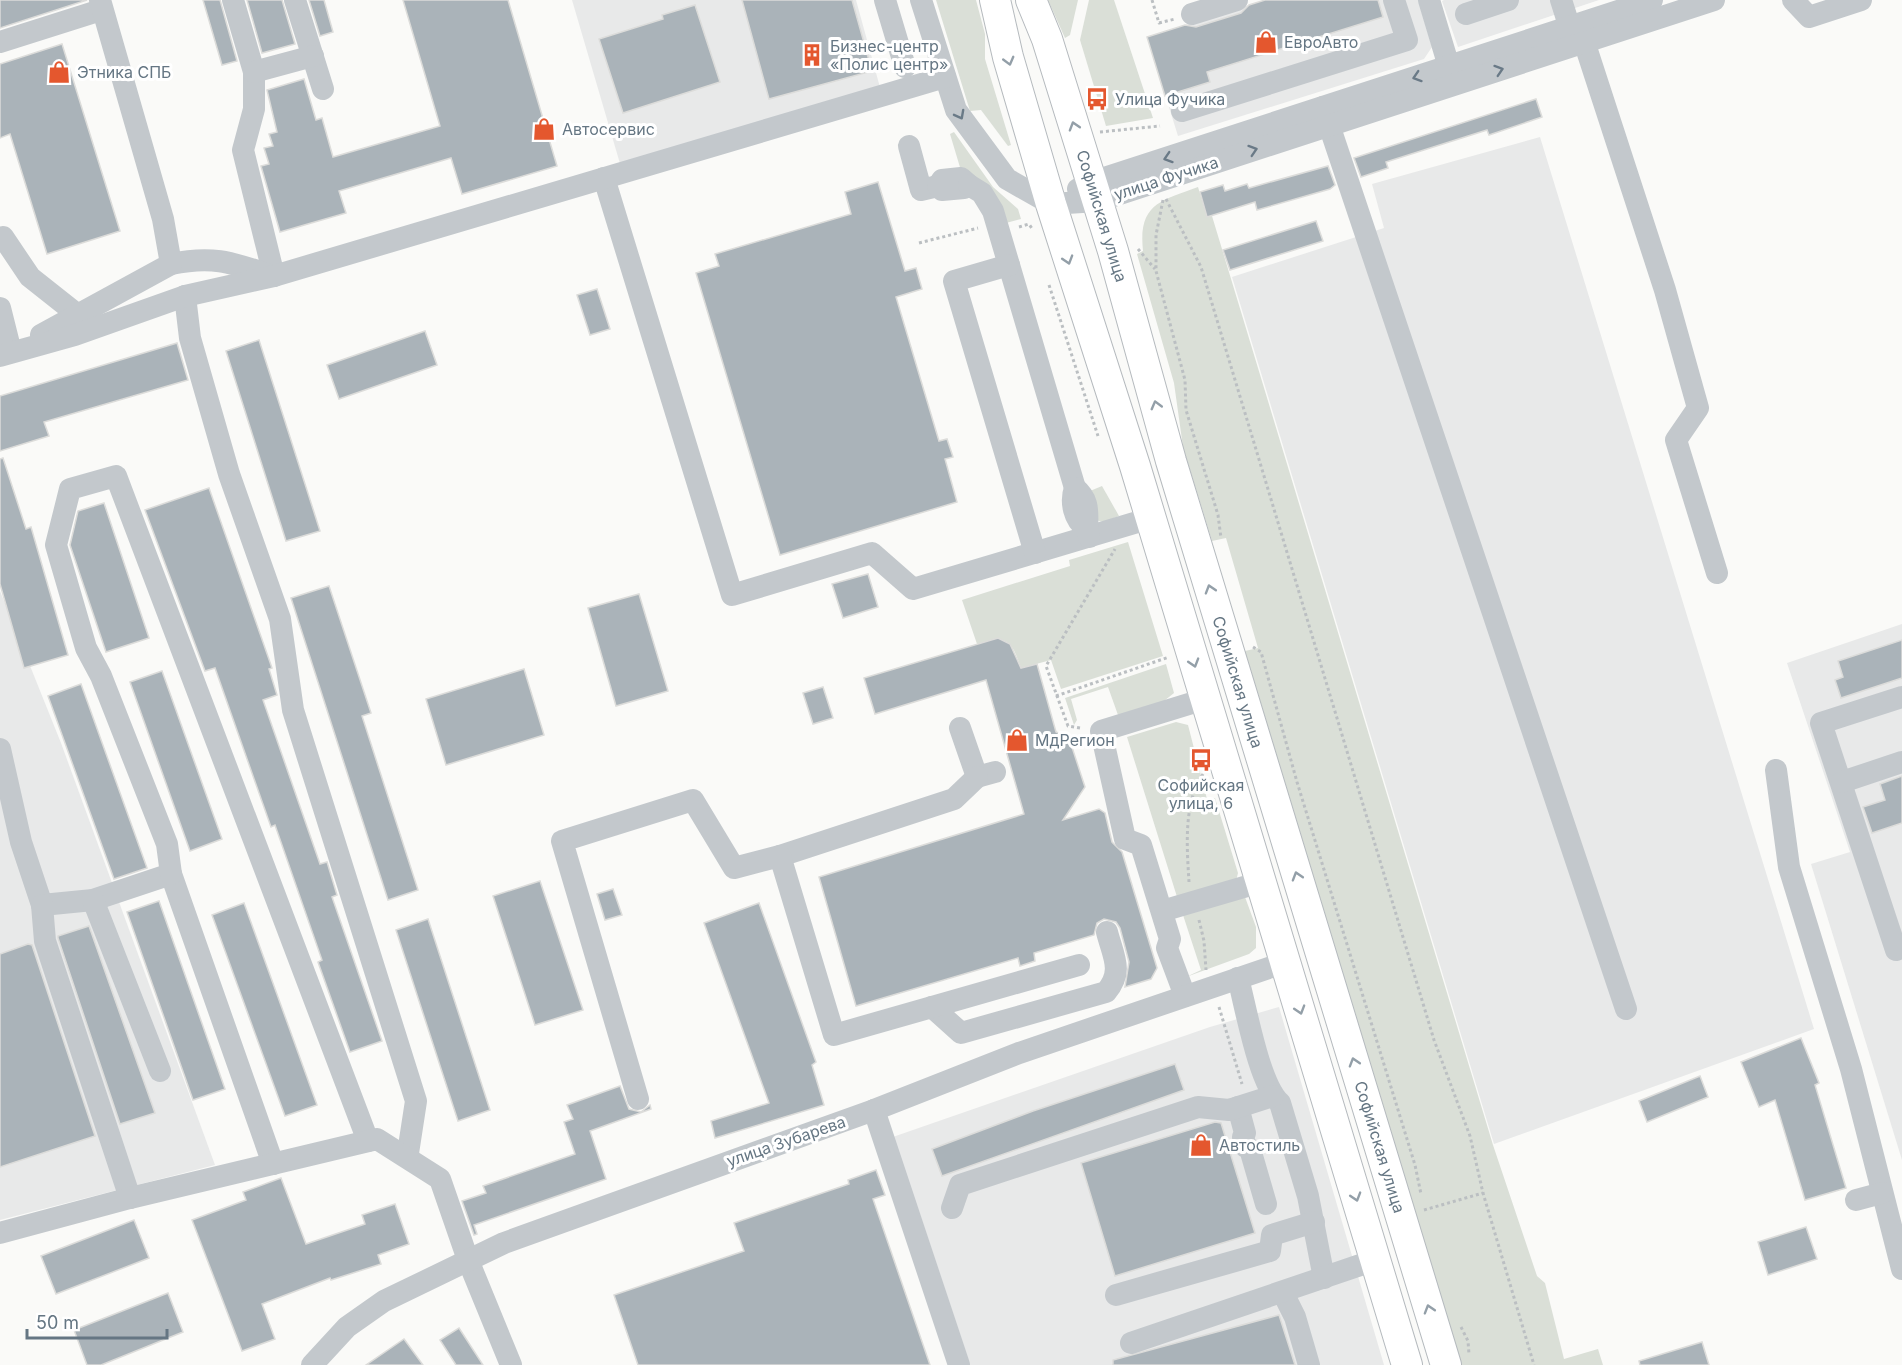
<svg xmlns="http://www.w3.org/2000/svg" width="1902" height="1365" viewBox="0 0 1902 1365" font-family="Inter,sans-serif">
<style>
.built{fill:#e8e9e9}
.green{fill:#dadfd7}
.building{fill:#aab3b9;stroke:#dcdcda;stroke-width:1.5}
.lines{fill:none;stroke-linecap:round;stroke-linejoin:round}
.major-casing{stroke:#b5babe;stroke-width:32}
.path{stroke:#bbbfc2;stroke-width:3;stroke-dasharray:3 3;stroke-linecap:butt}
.minor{stroke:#c3c8cc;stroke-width:22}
.major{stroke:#fff;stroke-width:30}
.oneway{stroke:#939fa8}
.oneway2{stroke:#6a7a87}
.labels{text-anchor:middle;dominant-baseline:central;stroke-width:6;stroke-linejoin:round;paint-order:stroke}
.poi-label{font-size:16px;fill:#657683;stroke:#fff;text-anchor:start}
.street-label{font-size:16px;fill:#657683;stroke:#fff}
</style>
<rect width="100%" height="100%" fill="#fafaf8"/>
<g class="built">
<polygon points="572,0 856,0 881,91 621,167"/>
<polygon points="1265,0 1418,0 1432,47 1424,59 1178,136 1147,37"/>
<polygon points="1444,0 1599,0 1458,47 1442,1"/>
<polygon points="1540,137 1814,1029 1494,1144 1232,277 1384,228 1372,184"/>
<polygon points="0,591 61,743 215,1165 0,1220"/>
<polygon points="1902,624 1902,1160 1811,864 1850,852 1787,663"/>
<polygon points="1279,1007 1384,1365 964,1365 890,1138 1210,1027"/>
</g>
<g class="green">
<polygon points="936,0 976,0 985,34 985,59 1011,145 1008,146 981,110 970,111"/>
<polygon points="1048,0 1078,0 1070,35 1065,38"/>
<polygon points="1089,0 1114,0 1153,118 1106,126 1080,40"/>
<polygon points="954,132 993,187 1018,209 1021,219 1006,223 962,174 950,134"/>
<path d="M1198 187 1207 217 1212 216 1493 1145 1537 1276 1545 1283 1564 1359 1598 1349 1603 1365H1462L1245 651 1258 648 1226 538 1212 541 1183 447 1174 383 1137 254 1143 251C1138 204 1160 201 1198 187Z"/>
<polygon points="1102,486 1119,516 1104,522 1094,520 1090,491"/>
<path d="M1128 542 1163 656 1061 689 1051 660 1021 668C1011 639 1007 635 977 644L962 600 1070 566 1069 560Z"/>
<polygon points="1166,664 1174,693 1164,701 1118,715 1108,687 1071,699 1077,720 1074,725 1065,698"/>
<polygon points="1176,722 1188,725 1207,799 1215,798 1238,873 1236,881 1178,900 1127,737"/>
<polygon points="1245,897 1256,927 1256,948 1249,954 1186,977 1201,970 1183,915"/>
</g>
<g class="building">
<polygon points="0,0 87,0 0,28"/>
<polygon points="203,0 220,0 237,61 222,65"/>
<polygon points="247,0 282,0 295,44 262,53"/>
<polygon points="309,0 324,0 333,32 320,36"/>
<polygon points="403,0 508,0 557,166 462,194 451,158 339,191 346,213 280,232 261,166 269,164 264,148 273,146 269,134 277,132 267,90 304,79 316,120 322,118 333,157 440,126"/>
<polygon points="742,0 852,0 872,71 769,99"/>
<polygon points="1265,0 1378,0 1383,17 1207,72 1210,82 1165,96 1147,37 1185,25 1196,27 1241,13 1249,5"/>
<polygon points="695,5 720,82 623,113 599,39 663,19 662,15"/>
<polygon points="62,44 120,231 47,254 10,134 0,138 0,64"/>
<polygon points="1536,99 1542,117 1489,135 1487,130 1386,162 1388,168 1361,177 1354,158"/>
<polygon points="1328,166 1335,185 1330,189 1257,210 1255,202 1207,217 1200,192 1223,185 1225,191 1247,184 1249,188"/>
<polygon points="878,182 905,271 916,268 922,289 896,297 939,441 947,439 953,457 945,459 957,502 780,555 696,273 719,266 715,254 851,214 845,192"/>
<polygon points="1316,221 1323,241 1230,270 1223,250"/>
<polygon points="597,289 610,329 590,335 577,295"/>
<polygon points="425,331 437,365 339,399 327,365"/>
<polygon points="259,340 320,531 286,541 226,351"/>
<polygon points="177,343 188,380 44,422 49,436 0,451 0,396"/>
<polygon points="3,458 26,529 31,527 68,655 24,668 0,584 0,459"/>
<polygon points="209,488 272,668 269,669 277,695 263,700 320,864 327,862 337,895 332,897 382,1041 350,1052 318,962 322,960 275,825 271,827 215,668 205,671 145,510"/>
<polygon points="104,503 149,638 106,652 70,545 78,511"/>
<polygon points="868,574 878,607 843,618 832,584"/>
<polygon points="329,586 371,713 362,716 418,890 388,900 291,598"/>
<polygon points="639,594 668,691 616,706 588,608"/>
<polygon points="998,638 1010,644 1021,668 1037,664 1056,732 1069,738 1085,787 1063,820 1099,809 1105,813 1112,842 1122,852 1157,968 1151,979 1125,987 1129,962 1120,928 1116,922 1104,919 1097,923 1094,935 1034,953 1035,961 1020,966 1018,958 856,1006 819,877 1024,814 986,680 875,714 864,678"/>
<polygon points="1902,640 1902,678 1841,698 1835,680 1843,677 1838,661"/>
<polygon points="524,669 544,735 446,765 426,699"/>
<polygon points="162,671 222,839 190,851 130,682"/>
<polygon points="81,684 147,868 114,879 48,696"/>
<polygon points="823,687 833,718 813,724 803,693"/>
<polygon points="1902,776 1902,823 1872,833 1863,807 1885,800 1880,784"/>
<polygon points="540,881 583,1010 535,1025 493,896"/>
<polygon points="613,889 622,915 605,920 597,894"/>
<polygon points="159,901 225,1089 193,1100 127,912"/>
<polygon points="244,903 317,1105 285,1116 212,915"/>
<polygon points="759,903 816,1062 812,1065 824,1105 715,1138 711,1121 769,1103 704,923"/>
<polygon points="428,919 490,1110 458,1121 396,930"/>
<polygon points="89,926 155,1113 120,1124 58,938 58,936"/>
<polygon points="28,944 32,945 95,1136 0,1167 0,954"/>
<polygon points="1801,1038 1819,1083 1815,1085 1846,1188 1805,1200 1775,1100 1759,1107 1741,1062"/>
<polygon points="1175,1064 1184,1090 942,1176 932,1149 1033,1111"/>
<polygon points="1700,1076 1708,1097 1647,1122 1639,1101"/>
<polygon points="620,1086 629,1109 641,1112 650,1105 651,1109 590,1131 606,1179 474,1225 477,1234 474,1235 462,1201 486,1193 483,1186 575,1154 564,1122 573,1119 567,1105"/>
<polygon points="1215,1122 1221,1123 1255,1233 1115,1276 1081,1163"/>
<polygon points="876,1170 885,1195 873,1199 930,1365 638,1365 614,1295 744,1251 734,1223 849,1184 848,1180"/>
<polygon points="281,1178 306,1244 365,1224 362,1215 395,1204 409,1244 378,1255 381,1264 331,1280 330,1278 262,1304 275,1339 242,1351 192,1220 246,1200 243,1192"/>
<polygon points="134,1220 149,1258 56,1294 41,1256"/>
<polygon points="1806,1227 1817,1259 1768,1275 1758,1242"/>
<polygon points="168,1293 183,1332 101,1365 87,1365 74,1330"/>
<polygon points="1279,1315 1295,1365 1113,1365 1113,1360"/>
<polygon points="459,1328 483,1365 456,1365 440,1340"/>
<polygon points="404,1339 423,1365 366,1365"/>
<polygon points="1702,1342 1709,1365 1640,1365 1639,1361"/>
</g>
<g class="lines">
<g class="major-casing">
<g id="major">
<polyline points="995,0 1008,57 1051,204 1135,466 1407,1365"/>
<polyline points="1031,0 1047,39 1113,251 1171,461 1446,1365"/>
</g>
</g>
<g class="path">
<polyline points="1152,0 1159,23 1175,19"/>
<polyline points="1100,132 1160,126"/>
<polyline points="1166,199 1201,267 1434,1040 1470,1136 1483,1193 1534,1365"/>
<polyline points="1163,200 1156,235 1156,271 1185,380 1186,410 1218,515 1221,538"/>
<polyline points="1019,227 1029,224 1033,230"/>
<polyline points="919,243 978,228"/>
<polyline points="1138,249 1155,269"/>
<polyline points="1049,285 1098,436"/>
<polyline points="1253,647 1261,652 1297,782 1415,1165 1421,1194"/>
<polyline points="1056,696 1169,657"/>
<polyline points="1080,728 1068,726 1046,666 1115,549"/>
<path d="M1189 882C1187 848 1183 803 1203 774"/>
<polyline points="1199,920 1204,941 1206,970"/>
<polyline points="1219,1007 1242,1084"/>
<polyline points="1424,1210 1483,1193"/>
<polyline points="1461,1327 1468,1341 1469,1354"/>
</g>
<g class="minor">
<polyline points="233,0 254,72 254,109 243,150 274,276"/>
<polyline points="295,0 323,89"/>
<polyline points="885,0 905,67"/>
<polyline points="921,0 956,110 1007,179 1051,204"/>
<polyline points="1429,0 1453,80"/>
<polyline points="1561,0 1574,41"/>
<polyline points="1793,0 1809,17 1861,0"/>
<polyline points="1192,14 1237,0"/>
<polyline points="1466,14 1508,0"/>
<polyline points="1580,29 1665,290 1698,408 1676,440 1717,573"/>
<polyline points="0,42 101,10"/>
<polyline points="254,72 313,56"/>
<polyline points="1323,107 1626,1009"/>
<polyline points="1182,111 1407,40 1394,0"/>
<polyline points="909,146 921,190 938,186"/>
<polyline points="604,178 732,595 872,553 913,589 1151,518"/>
<polygon points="961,178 969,185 964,188 942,190 938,186 942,180"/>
<polyline points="969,185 982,193 993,211 1075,488"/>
<polyline points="1078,189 1092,182 1652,0"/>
<polyline points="1051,204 1098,201 1714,0"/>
<polyline points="0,239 3,237 30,277 78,315"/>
<path d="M171 264C214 255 233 263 273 276"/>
<polyline points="1009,265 954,281 1035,553"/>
<polyline points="185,296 190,338 229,474 280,619 293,710 416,1101 408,1153"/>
<polyline points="0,308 11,352"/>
<polyline points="41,335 171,264 163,219 100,0"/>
<polyline points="0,356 75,335 185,296 274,276 945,77"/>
<path d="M1086 528C1074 520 1070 502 1075 488 1094 504 1084 519 1089 537"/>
<polyline points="1902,697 1821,723 1896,950 1902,948"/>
<polyline points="960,728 977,777 995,772"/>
<polyline points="0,749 21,842 42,905 93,900 171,874 273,1164"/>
<polyline points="1776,770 1789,867 1851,1069 1902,1269"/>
<polyline points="1842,782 1902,762"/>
<polyline points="780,856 954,799 977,777"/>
<polyline points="171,874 167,844 101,676 86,648 56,545 70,489 116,476 368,1141"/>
<polyline points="93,900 160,1071"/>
<polyline points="42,905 45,941 130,1198"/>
<polyline points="1162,911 1261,882"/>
<path d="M1238 978C1246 1008 1259 1084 1280 1103L1308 1196 1324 1278"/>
<polyline points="1185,996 1167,948 1170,939 1141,845 1125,839 1101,731 1205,699"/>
<path d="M932 1007 961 1033 1106 992C1124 971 1113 956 1107 932"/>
<polyline points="638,1099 562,841 693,800 734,868 780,856 834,1035 1079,965"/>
<polyline points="1238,1107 1245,1133 1243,1137 1246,1147 1250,1149 1266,1204"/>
<polyline points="874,1110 959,1365"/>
<polyline points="1856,1200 1882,1193"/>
<polyline points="952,1208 960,1185 1198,1107 1229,1110 1273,1096"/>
<polyline points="0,1233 130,1198 377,1139 440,1179 468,1260 511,1365"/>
<polyline points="1283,1293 1295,1317 1309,1365"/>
<polyline points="1116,1295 1270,1251 1272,1235 1314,1222"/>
<polyline points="1131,1343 1375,1260"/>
<polyline points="312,1365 347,1327 384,1301 504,1243 874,1110 1019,1053 1286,962"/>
</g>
<use href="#major" class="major"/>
</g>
<defs><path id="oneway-chevron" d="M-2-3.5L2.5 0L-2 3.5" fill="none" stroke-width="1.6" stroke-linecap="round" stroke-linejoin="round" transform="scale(1.5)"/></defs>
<g class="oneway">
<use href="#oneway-chevron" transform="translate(1009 61) rotate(75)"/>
<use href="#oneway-chevron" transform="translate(1074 126) rotate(-107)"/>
<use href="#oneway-chevron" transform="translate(1068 260) rotate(73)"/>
<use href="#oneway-chevron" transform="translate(1156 405) rotate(-105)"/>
<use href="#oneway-chevron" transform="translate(1210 589) rotate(-107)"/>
<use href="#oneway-chevron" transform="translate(1194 663) rotate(73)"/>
<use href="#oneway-chevron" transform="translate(1297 876) rotate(-107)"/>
<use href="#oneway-chevron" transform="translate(1300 1010) rotate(73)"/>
<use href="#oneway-chevron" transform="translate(1354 1062) rotate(-107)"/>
<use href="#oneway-chevron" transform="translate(1356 1197) rotate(73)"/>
<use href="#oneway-chevron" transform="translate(1429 1309) rotate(-107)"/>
</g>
<g class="oneway2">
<use href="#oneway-chevron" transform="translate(1499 70) rotate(-18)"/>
<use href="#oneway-chevron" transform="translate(1417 77) rotate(162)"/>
<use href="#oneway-chevron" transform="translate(960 115) rotate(62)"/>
<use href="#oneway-chevron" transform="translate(1253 150) rotate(-18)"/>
<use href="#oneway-chevron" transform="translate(1168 158) rotate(162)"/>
</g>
<defs>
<g id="shop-bare" transform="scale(1.8)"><path d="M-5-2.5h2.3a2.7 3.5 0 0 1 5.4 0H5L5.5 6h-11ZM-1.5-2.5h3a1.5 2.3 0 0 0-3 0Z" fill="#e4572e" stroke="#fff" stroke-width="2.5" paint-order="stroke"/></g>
<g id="building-bare" transform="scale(1.8)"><path d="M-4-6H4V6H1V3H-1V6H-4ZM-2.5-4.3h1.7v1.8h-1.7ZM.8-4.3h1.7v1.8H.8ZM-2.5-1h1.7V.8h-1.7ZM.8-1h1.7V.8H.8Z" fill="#e4572e" stroke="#fff" stroke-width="2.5" paint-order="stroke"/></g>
<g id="bus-bare" transform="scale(1.8)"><path d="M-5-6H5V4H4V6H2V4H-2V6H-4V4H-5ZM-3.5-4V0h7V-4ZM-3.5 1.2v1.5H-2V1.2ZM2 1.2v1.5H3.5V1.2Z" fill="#e4572e" stroke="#fff" stroke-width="2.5" paint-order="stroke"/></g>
</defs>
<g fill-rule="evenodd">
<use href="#shop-bare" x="1266" y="42"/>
<use href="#building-bare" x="812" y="55"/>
<use href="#shop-bare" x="59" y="72"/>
<use href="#bus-bare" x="1097" y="99"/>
<use href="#shop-bare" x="544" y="129"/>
<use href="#shop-bare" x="1017" y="740"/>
<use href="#bus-bare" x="1201" y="760"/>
<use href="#shop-bare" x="1201" y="1145"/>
</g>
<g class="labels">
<g class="poi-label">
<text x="1284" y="42">ЕвроАвто</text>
<text x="830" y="46">Бизнес-центр<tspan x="830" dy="18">«Полис центр»</tspan></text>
<text x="77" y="72">Этника СПБ</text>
<text x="1115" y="99">Улица Фучика</text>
<text x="562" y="129">Автосервис</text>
<text x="1035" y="740">МдРегион</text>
<text x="1201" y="785" text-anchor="middle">Софийская<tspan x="1201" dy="18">улица, 6</tspan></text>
<text x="1219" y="1145">Автостиль</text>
</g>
<g class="street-label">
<text transform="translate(1166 178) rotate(-18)">улица Фучика</text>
<text transform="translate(1102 216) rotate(73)">Софийская улица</text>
<text transform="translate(1238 682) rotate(73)">Софийская улица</text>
<text transform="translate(786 1141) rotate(-19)">улица Зубарева</text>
<text transform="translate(1380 1147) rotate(73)">Софийская улица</text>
</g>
</g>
<path d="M27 1329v9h140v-9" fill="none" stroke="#657683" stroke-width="3"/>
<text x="36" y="1329" font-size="18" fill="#657683" stroke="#ffffff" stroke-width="4.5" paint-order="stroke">50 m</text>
</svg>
